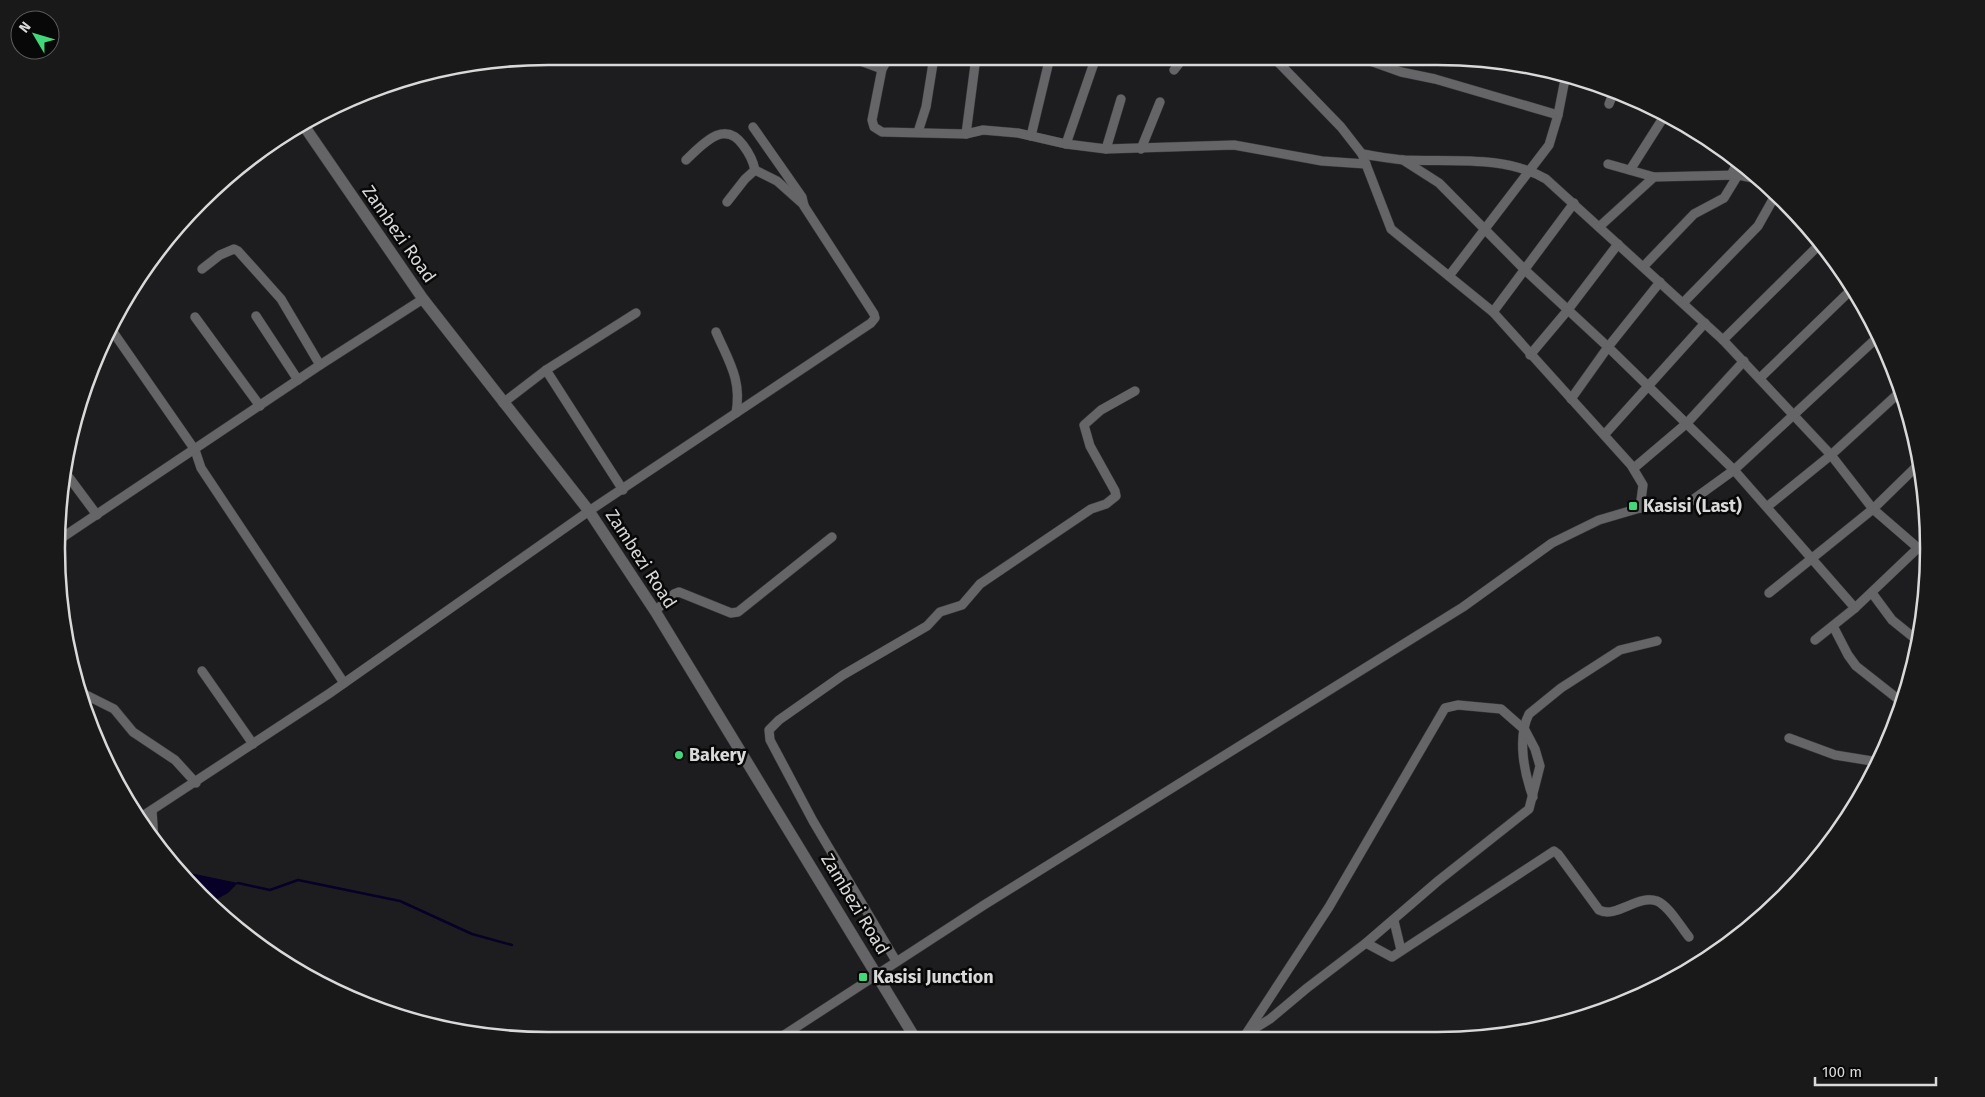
<svg xmlns="http://www.w3.org/2000/svg" width="1985" height="1097" viewBox="0 0 1985 1097" font-family="'Fira Sans',sans-serif">
<style>
.water{fill:#070027}
.lines{fill:none;stroke-linecap:round;stroke-linejoin:round}
.stream{stroke:#070027;stroke-width:2.5}
.minor-casing{stroke:#393a3b;stroke-width:10}
.secondary-casing{stroke:#393a3b;stroke-width:12}
.minor{stroke:#656568;stroke-width:9}
.secondary{stroke:#656568;stroke-width:11}
.poi-dot{fill:#43d77b;stroke:#080808;stroke-width:2}
.labels{text-anchor:middle;dominant-baseline:central;stroke-width:5;stroke-linejoin:round;paint-order:stroke}
.street-label{font-size:18px;fill:#d9d9da;stroke:#080808}
.poi-label{font-size:18px;font-weight:bold;fill:#d9d9da;stroke:#080808;text-anchor:start}
.rim{fill:none;stroke:#d9d9da;stroke-width:2.5}
</style>
<rect width="100%" height="100%" fill="#1d1d20"/>
<polygon class="water" points="176,870 238,883 228,893 210,903"/>
<g class="lines">
<polyline class="stream" points="238,883 270,890 298,880 400,901 472,934 512,945"/>
<g class="minor-casing">
<g id="minor">
<polyline points="850,57 882,69"/>
<polyline points="889,57 882,69 872,120 874,127 882,132 966,134 983,130 1018,133 1066,144 1106,149 1234,145 1322,161 1366,164"/>
<polyline points="1079,57 1094,62"/>
<polyline points="1359,57 1401,72 1435,79 1558,115"/>
<polyline points="1174,70 1184,57"/>
<polyline points="1609,104 1613,94"/>
<polyline points="918,132 926,107 934,57"/>
<polyline points="966,134 976,57"/>
<polyline points="1031,136 1050,57"/>
<polyline points="1066,144 1096,57"/>
<polyline points="1106,149 1121,99"/>
<polyline points="1141,149 1160,102"/>
<path d="M1362 154C1376 156 1391 159 1405 160 1451 162 1505 155 1546 179L1723 340 1831 455 1873 509 1918 548"/>
<path d="M686 160C703 144 724 119 743 145 749 153 753 160 755 170L777 181 804 205"/>
<polyline points="1403,160 1439,183 1525,270 1608,347 1734,470 1855,608 1918,548 1923,548 1927,544"/>
<polyline points="1608,164 1654,177"/>
<polyline points="1630,170 1665,115"/>
<polyline points="1731,175 1738,162"/>
<polyline points="727,202 745,179 755,170"/>
<polyline points="1599,227 1654,177 1738,175 1763,180"/>
<polyline points="1644,266 1694,214 1724,198 1738,175"/>
<polyline points="202,269 220,255 234,249 238,251 281,299 320,365"/>
<polyline points="1449,276 1549,145 1558,115 1566,74"/>
<polyline points="1683,303 1758,226 1776,194"/>
<polyline points="1493,312 1574,203"/>
<polyline points="256,316 298,380"/>
<polyline points="195,317 260,406"/>
<polyline points="111,329 195,450 201,468 344,683"/>
<path d="M716 332C729 362 742 380 736 413"/>
<polyline points="1723,340 1821,243"/>
<polyline points="1530,355 1567,311 1618,244"/>
<polyline points="546,370 623,490"/>
<polyline points="1760,378 1852,289"/>
<polyline points="1571,399 1608,347 1660,282"/>
<polyline points="503,403 546,370 636,313"/>
<polyline points="1605,434 1705,323"/>
<polyline points="1634,468 1687,423 1744,361"/>
<polyline points="65,472 97,515"/>
<polyline points="1768,506 1831,455 1901,391"/>
<polyline points="1640,508 1682,507 1687,504 1734,470 1880,335"/>
<polyline points="57,541 320,365 423,299"/>
<polyline points="1769,593 1873,509 1919,464"/>
<polyline points="1872,593 1892,620 1918,641"/>
<polyline points="655,611 674,594 679,592 731,613 738,612 832,537"/>
<polyline points="1833,626 1848,655 1856,666 1903,703"/>
<polyline points="1815,640 1855,608"/>
<polyline points="202,671 253,744"/>
<polyline points="78,691 114,709 133,732 175,760 196,783"/>
<polyline points="1789,738 1835,755 1878,762"/>
<path d="M1533 797C1524 773 1517 737 1529 714L1561 688 1620 650 1657 641"/>
<polyline points="152,810 154,841"/>
<polyline points="138,819 330,693 589,511 871,323 875,318 874,314 804,206 802,197 753,127"/>
<polyline points="1394,921 1401,950"/>
<path d="M1366 943 1392 957 1554 851 1558 854 1599 910C1616 919 1638 894 1657 901 1669 906 1680 926 1689 937"/>
<polyline points="896,961 813,821 770,740 769,730 779,720 843,675 927,626 940,612 962,605 980,584 1091,509 1106,504 1116,496 1115,491 1090,446 1084,425 1101,410 1135,391"/>
<polyline points="1244,1037 1329,907 1445,708 1458,705 1501,709 1525,730 1535,749 1540,766 1529,809 1438,881 1366,943 1307,988 1270,1019 1249,1032"/>
<polyline points="778,1039 984,905 1463,607 1552,543 1599,520 1640,508 1643,485 1631,465 1493,312 1391,229 1362,154 1341,127 1273,57"/>
</g>
</g>
<g class="secondary-casing">
<polyline id="secondary" points="302,123 423,299 589,511 655,611 915,1038"/>
</g>
<use href="#minor" class="minor"/>
<use href="#secondary" class="secondary"/>
</g>
<g class="poi-dot">
<rect x="1628" y="501" width="10" height="10" rx="2.5"/>
<circle cx="679" cy="755" r="5"/>
<rect x="858" y="972" width="10" height="10" rx="2.5"/>
</g>
<g class="labels">
<g class="street-label">
<text transform="translate(399 234) rotate(55)">Zambezi Road</text>
<text transform="translate(641 559) rotate(57)">Zambezi Road</text>
<text transform="translate(855 904) rotate(59)">Zambezi Road</text>
</g>
<g class="poi-label">
<text x="1643" y="506">Kasisi (Last)</text>
<text x="689" y="755">Bakery</text>
<text x="873" y="977">Kasisi Junction</text>
</g>
</g>
<path d="M0 0H1985V1097H0ZM548 65H1437A483 483 0 0 1 1920 548V549A483 483 0 0 1 1437 1032H548A483 483 0 0 1 65 549V548A483 483 0 0 1 548 65Z" fill="#191919" fill-rule="evenodd"/>
<path class="rim" d="M548 65H1437A483 483 0 0 1 1920 548V549A483 483 0 0 1 1437 1032H548A483 483 0 0 1 65 549V548A483 483 0 0 1 548 65Z"/>
<g transform="translate(35 35) rotate(308)"><circle r="24" fill="#080808" stroke="#5c5c5c"/>
<path d="M0-4L9 19L0 12L-9 19Z" fill="#43d77b"/>
<text y="-8" font-size="14" font-weight="bold" text-anchor="middle" fill="#d9d9da">N</text>
</g>
<path d="M1815 1077v8h121v-8" fill="none" stroke="#d9d9da" stroke-width="2.5"/>
<text x="1822" y="1077" font-size="15" fill="#d9d9da" stroke="#080808" stroke-width="4" paint-order="stroke">100 m</text>
</svg>
